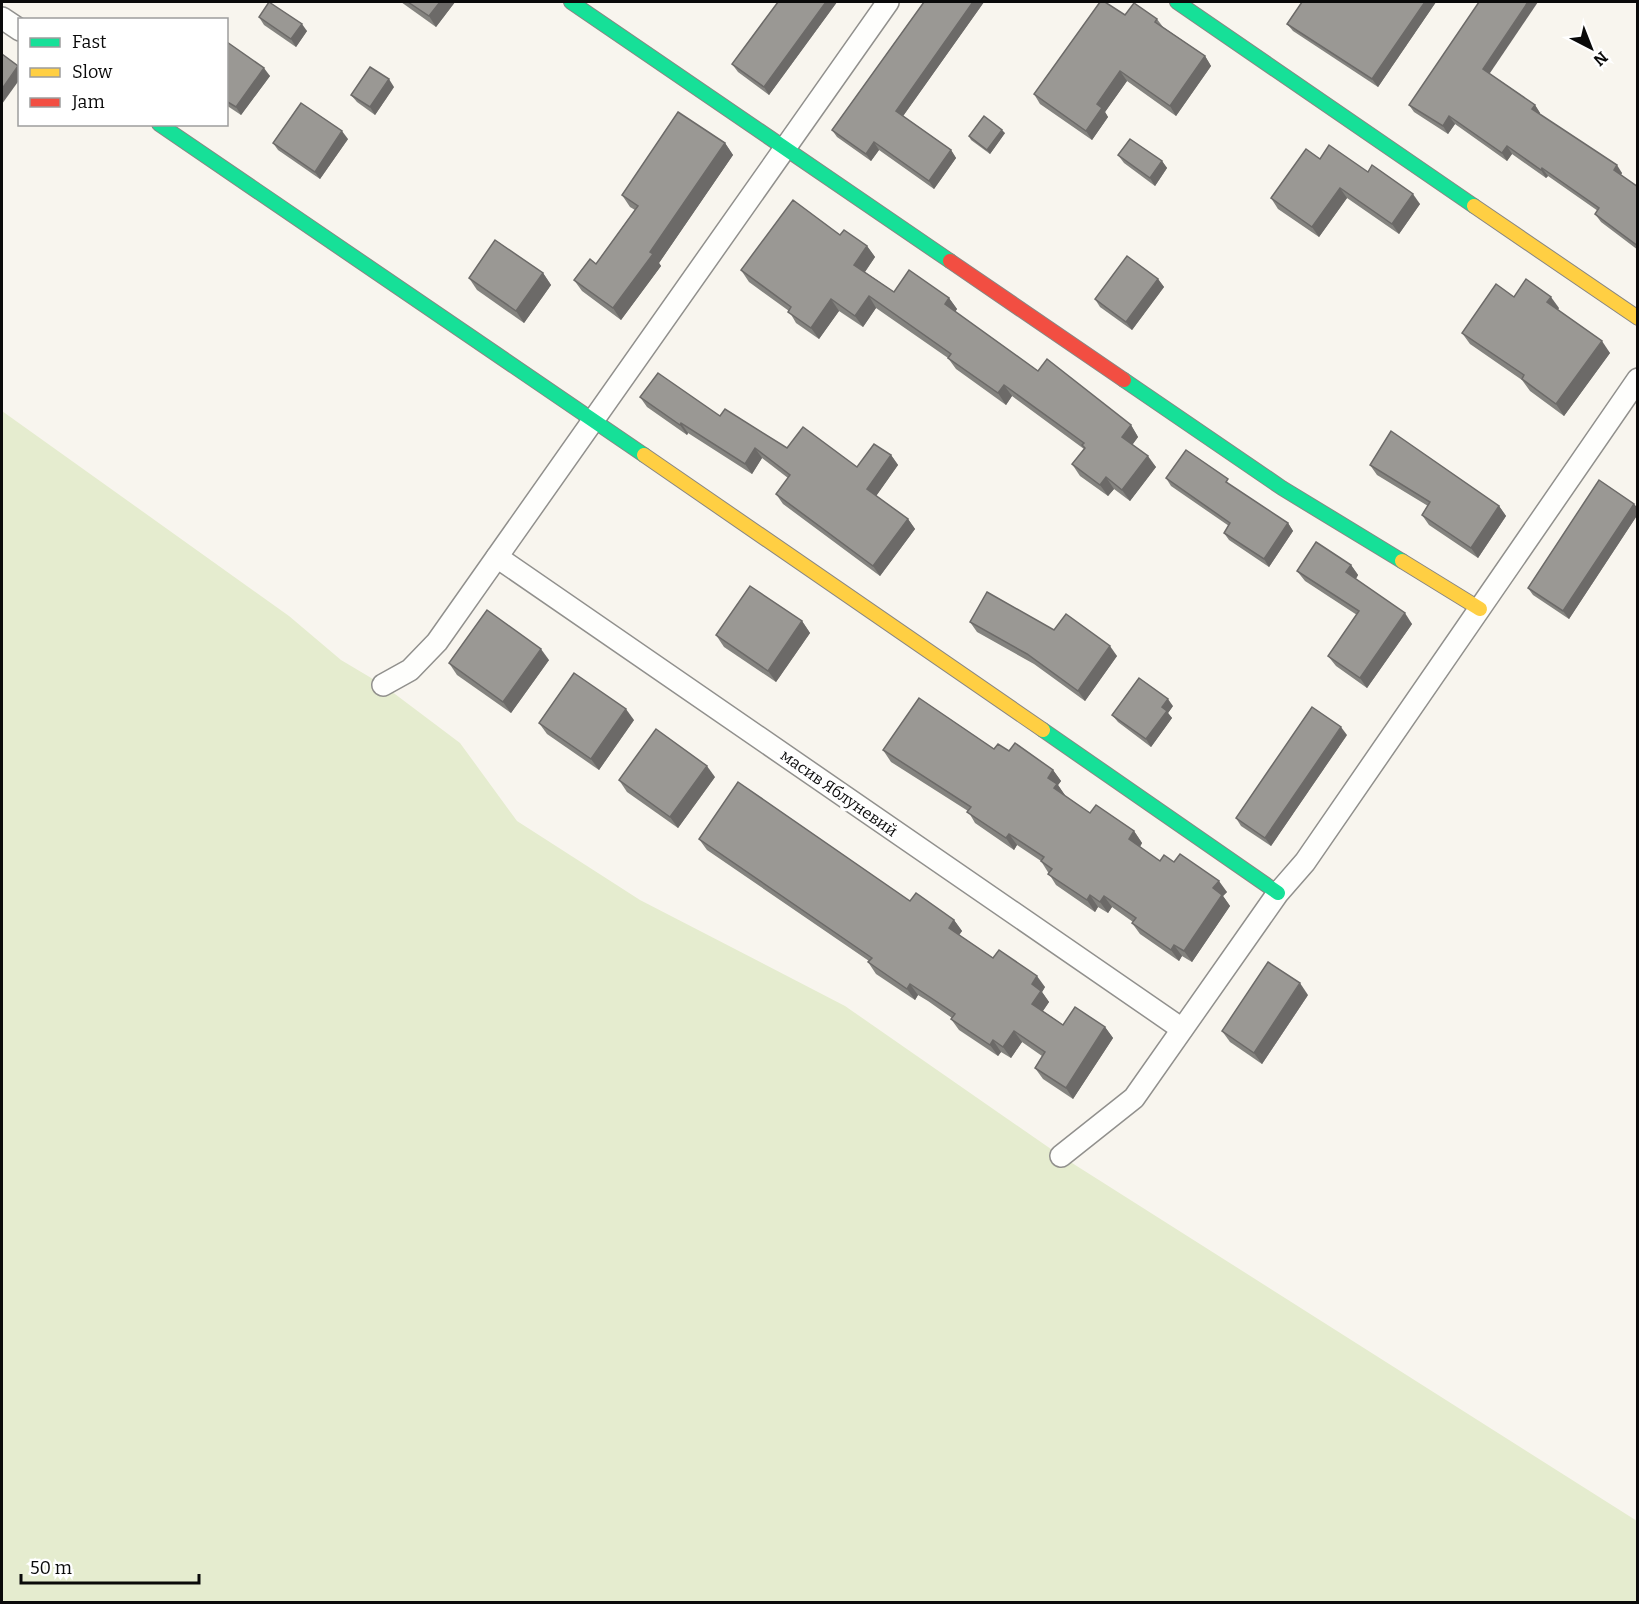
<svg xmlns="http://www.w3.org/2000/svg" width="1639" height="1604" viewBox="0 0 1639 1604" font-family="Bitter,serif">
<style>
.green{fill:#e5eccf}
.lines{fill:none;stroke-linecap:round;stroke-linejoin:round}
.street-casing{stroke:#91908d;stroke-width:24}
.fast-casing{stroke:#888683;stroke-width:16}
.slow-casing{stroke:#888683;stroke-width:16}
.jam-casing{stroke:#888683;stroke-width:16}
.street{stroke:#fefefc;stroke-width:21}
.fast{stroke:#16e098;stroke-width:14}
.slow{stroke:#ffcf43;stroke-width:14}
.jam{stroke:#f24e42;stroke-width:14}
.wall{fill:#84837f}
.shaded-wall{fill:#6c6a68}
.building{fill:#9a9894;stroke:#6c6a68;stroke-width:1.5}
.labels{text-anchor:middle;dominant-baseline:central;stroke-width:6;stroke-linejoin:round;paint-order:stroke}
.street-label{font-size:16px;fill:#0a0a0a;stroke:#fff}
</style>
<rect width="100%" height="100%" fill="#f8f5ee"/>
<polygon class="green" points="2,411 289,616 341,660 383,685 460,743 517,821 640,900 845,1006 1061,1156 1637,1521 1637,1602 2,1602"/>
<g class="lines">
<g class="street-casing">
<g id="street">
<polyline points="2,18 20,30"/>
<polyline points="497,557 1182,1029"/>
<polyline points="383,685 410,670 437,642 888,2"/>
<polyline points="1061,1156 1134,1098 1278,893 1305,862 1638,379"/>
</g>
</g>
<g class="fast-casing">
<g id="fast">
<polyline points="571,2 950,261"/>
<polyline points="1177,2 1474,206"/>
<polyline points="159,124 644,455"/>
<polyline points="1124,380 1282,488 1402,561"/>
<polyline points="1043,730 1278,893"/>
</g>
</g>
<g class="slow-casing">
<g id="slow">
<polyline points="1474,206 1638,318"/>
<polyline points="644,455 1043,730"/>
<polyline points="1402,561 1480,609"/>
</g>
</g>
<g class="jam-casing">
<polyline id="jam" points="950,261 1124,380"/>
</g>
<use href="#street" class="street"/>
<use href="#fast" class="fast"/>
<use href="#slow" class="slow"/>
<use href="#jam" class="jam"/>
</g>
<g class="wall">
<polygon points="401,2 455,2 436,27"/>
<polygon points="778,2 837,2 769,95 738,72 732,64"/>
<polygon points="924,2 984,2 903,116 951,150 956,158 934,189 879,150 871,161 837,137 832,130"/>
<polygon points="1436,2 1378,87 1293,31 1287,24"/>
<polygon points="1125,15 1157,19 1163,27 1205,56 1211,66 1176,116 1127,81 1105,112 1108,117 1092,140 1040,104 1034,94"/>
<polygon points="259,17 307,31 296,47 264,25"/>
<polygon points="226,42 270,76 241,115 226,105"/>
<polygon points="1490,74 1535,105 1540,113 1540,114 1622,173 1621,175 1638,187 1638,250 1601,222 1595,214 1598,211 1548,176 1546,178 1512,154 1507,161 1455,124 1448,134 1414,112 1409,105"/>
<polygon points="394,87 375,115 357,102 351,95"/>
<polygon points="1005,133 990,154 971,140 969,136"/>
<polygon points="348,139 320,179 278,150 273,143"/>
<polygon points="725,143 733,155 659,263 661,266 621,320 582,291 574,280 596,264 635,210 630,207 622,195"/>
<polygon points="1118,155 1162,161 1167,168 1155,186 1124,163"/>
<polygon points="1320,159 1368,172 1420,204 1399,234 1347,198 1319,237 1278,209 1271,198"/>
<polygon points="840,235 867,246 875,257 865,272 894,292 949,298 957,309 955,312 1038,371 1131,425 1138,437 1132,445 1156,467 1130,501 1114,489 1108,496 1080,476 1072,464 1084,449 1012,396 1006,405 956,369 948,358 876,308 863,327 839,311 819,339 796,323 789,311 749,282 741,270"/>
<polygon points="543,273 551,285 524,323 477,290 469,278"/>
<polygon points="1158,279 1164,287 1132,330 1100,307 1095,299"/>
<polygon points="1559,308 1558,310 1610,353 1564,416 1530,391 1522,380 1470,344 1462,333"/>
<polygon points="640,397 720,416 787,448 857,467 891,455 898,465 876,496 908,519 915,529 880,576 783,504 776,494 788,478 762,458 752,474 688,433 687,435 647,407"/>
<polygon points="1370,465 1499,506 1506,516 1478,558 1429,525 1422,515 1428,506 1377,475"/>
<polygon points="1166,478 1233,487 1288,523 1293,531 1269,567 1229,540 1224,533 1229,526 1171,486"/>
<polygon points="1634,504 1638,509 1638,514 1569,619 1533,595 1528,588"/>
<polygon points="1351,565 1358,575 1356,579 1412,624 1367,688 1336,666 1328,656 1357,615 1305,581 1297,571"/>
<polygon points="802,621 810,633 776,682 724,647 716,635"/>
<polygon points="970,622 1054,630 1117,656 1085,701 1034,664 977,632"/>
<polygon points="549,660 511,713 457,675 449,663"/>
<polygon points="1173,706 1168,713 1172,718 1151,747 1118,722 1112,715"/>
<polygon points="634,720 599,770 547,734 539,723"/>
<polygon points="1347,735 1271,846 1241,826 1236,818"/>
<polygon points="994,749 1009,751 1053,770 1061,781 1058,785 1065,796 1090,813 1134,831 1142,843 1140,847 1160,861 1174,862 1227,892 1223,896 1230,906 1192,962 1182,956 1179,961 1140,934 1132,923 1133,922 1112,907 1108,913 1098,907 1095,912 1056,885 1041,861 1017,845 1014,850 975,823 968,811 891,762 883,750"/>
<polygon points="715,777 678,828 627,792 619,780"/>
<polygon points="699,839 910,901 954,920 962,931 959,935 993,958 1045,987 1042,992 1049,1002 1043,1011 1063,1025 1105,1027 1113,1038 1073,1099 1043,1079 1035,1068 1042,1056 1022,1042 1011,1058 1001,1052 998,1056 959,1030 951,1019 952,1018 928,1001 918,995 915,1000 876,974 868,962 869,961 707,850"/>
<polygon points="1308,995 1262,1064 1230,1042 1222,1031"/>
</g>
<g class="shaded-wall">
<polygon points="440,2 455,2 436,27 429,16"/>
<polygon points="826,2 837,2 769,95 764,87"/>
<polygon points="973,2 984,2 901,119 896,111"/>
<polygon points="1425,2 1436,2 1378,87 1372,79"/>
<polygon points="1528,2 1538,2 1488,76 1483,69"/>
<polygon points="302,24 307,31 296,47 291,39"/>
<polygon points="1205,56 1211,66 1176,116 1170,106"/>
<polygon points="18,66 20,68 20,79 2,104 2,89"/>
<polygon points="264,68 270,76 241,115 236,107"/>
<polygon points="1120,71 1127,81 1105,112 1108,117 1092,140 1086,131 1097,104"/>
<polygon points="389,79 394,87 375,115 370,107"/>
<polygon points="1535,105 1540,113 1538,117 1532,109"/>
<polygon points="1449,116 1455,124 1448,134 1443,126"/>
<polygon points="1002,130 1005,133 990,154 987,150"/>
<polygon points="342,131 348,139 320,179 315,172"/>
<polygon points="874,142 879,150 871,161 866,154"/>
<polygon points="725,143 733,155 659,263 661,266 621,320 613,308 650,252"/>
<polygon points="1507,146 1512,154 1507,161 1502,153"/>
<polygon points="951,150 956,158 934,189 929,181"/>
<polygon points="1162,161 1167,168 1155,186 1150,178"/>
<polygon points="1617,165 1622,173 1619,177 1614,170"/>
<polygon points="1542,168 1548,176 1546,178 1541,170"/>
<polygon points="1340,188 1347,198 1319,237 1312,227"/>
<polygon points="1413,194 1420,204 1399,234 1392,224"/>
<polygon points="867,246 875,257 862,276 854,265"/>
<polygon points="543,273 551,285 524,323 516,311"/>
<polygon points="1158,279 1164,287 1132,330 1126,322"/>
<polygon points="869,296 876,308 863,327 855,316"/>
<polygon points="1551,297 1559,308 1555,314 1547,302"/>
<polygon points="949,298 957,309 953,315 945,304"/>
<polygon points="831,299 839,311 819,339 811,328"/>
<polygon points="1602,341 1610,353 1564,416 1556,404"/>
<polygon points="1004,385 1012,396 1006,405 998,393"/>
<polygon points="681,423 688,433 687,435 680,425"/>
<polygon points="1131,425 1138,437 1130,448 1122,437"/>
<polygon points="755,448 762,458 752,474 745,464"/>
<polygon points="891,455 898,465 874,499 867,489"/>
<polygon points="1148,456 1156,467 1130,501 1122,490"/>
<polygon points="1106,477 1114,489 1108,496 1100,485"/>
<polygon points="1634,504 1638,509 1638,514 1569,619 1563,611"/>
<polygon points="1499,506 1506,516 1478,558 1471,548"/>
<polygon points="908,519 915,529 880,576 873,566"/>
<polygon points="1288,523 1293,531 1269,567 1264,559"/>
<polygon points="1351,565 1358,575 1353,583 1346,572"/>
<polygon points="1405,613 1412,624 1367,688 1360,678"/>
<polygon points="802,621 810,633 776,682 768,671"/>
<polygon points="1110,646 1117,656 1085,701 1078,691"/>
<polygon points="541,649 549,660 511,713 503,702"/>
<polygon points="1168,699 1173,706 1168,713 1172,718 1151,747 1146,739 1162,707"/>
<polygon points="626,709 634,720 599,770 591,759"/>
<polygon points="1341,727 1347,735 1271,846 1265,838"/>
<polygon points="707,766 715,777 678,828 670,817"/>
<polygon points="1053,770 1061,781 1058,785 1065,795 1062,800 1048,778"/>
<polygon points="1134,831 1142,843 1137,851 1129,839"/>
<polygon points="1009,834 1017,845 1014,850 1006,838"/>
<polygon points="1219,881 1227,892 1223,896 1230,906 1192,962 1184,951 1213,888"/>
<polygon points="1090,895 1098,907 1095,912 1087,900"/>
<polygon points="1104,896 1112,907 1108,913 1100,902"/>
<polygon points="954,920 962,931 956,939 949,928"/>
<polygon points="1174,945 1182,956 1179,961 1171,950"/>
<polygon points="1037,976 1045,987 1042,992 1049,1002 1040,1015 1032,1004 1032,984"/>
<polygon points="1300,983 1308,995 1262,1064 1254,1053"/>
<polygon points="910,984 918,995 915,1000 907,989"/>
<polygon points="1105,1027 1113,1038 1073,1099 1066,1088"/>
<polygon points="1014,1031 1022,1042 1011,1058 1003,1047"/>
<polygon points="993,1040 1001,1052 998,1056 990,1045"/>
</g>
<g class="building">
<polygon points="269,2 302,24 291,39 259,17"/>
<polygon points="408,2 440,2 429,16"/>
<polygon points="778,2 826,2 764,87 732,64"/>
<polygon points="924,2 973,2 896,111 951,150 929,181 874,142 866,154 832,130"/>
<polygon points="1100,2 1105,2 1125,15 1134,3 1157,19 1155,22 1205,56 1170,106 1120,71 1097,104 1102,108 1086,131 1034,94"/>
<polygon points="1302,2 1425,2 1372,79 1287,24"/>
<polygon points="1479,2 1528,2 1483,69 1535,105 1532,109 1617,165 1614,170 1638,187 1638,246 1595,214 1599,208 1542,168 1541,170 1507,146 1502,153 1449,116 1443,126 1409,105"/>
<polygon points="227,42 264,68 236,107 226,101"/>
<polygon points="2,54 18,66 2,89"/>
<polygon points="370,67 389,79 370,107 351,95"/>
<polygon points="301,103 342,131 315,172 273,143"/>
<polygon points="678,112 725,143 650,252 653,254 613,308 574,280 590,259 596,264 638,206 622,195"/>
<polygon points="984,116 1002,130 987,150 969,136"/>
<polygon points="1130,139 1162,161 1150,178 1118,155"/>
<polygon points="1329,145 1368,172 1372,165 1413,194 1392,224 1340,188 1312,227 1271,198 1306,149 1320,159"/>
<polygon points="793,200 840,235 844,230 867,246 854,265 894,292 909,270 949,298 945,304 1038,371 1047,359 1131,425 1122,437 1148,456 1122,490 1106,477 1100,485 1072,464 1085,448 1082,445 1084,443 1004,385 998,393 948,358 951,354 869,296 855,316 831,299 811,328 788,312 791,307 741,270"/>
<polygon points="495,240 543,273 516,311 469,278"/>
<polygon points="1127,256 1158,279 1126,322 1095,299"/>
<polygon points="1526,279 1551,297 1547,302 1602,341 1556,404 1522,379 1524,375 1462,333 1496,284 1514,297"/>
<polygon points="658,373 720,416 725,409 787,448 803,427 857,467 874,444 891,455 867,489 908,519 873,566 776,494 790,475 755,448 745,464 681,423 680,425 640,397"/>
<polygon points="1391,431 1499,506 1471,548 1422,515 1430,502 1370,465"/>
<polygon points="1186,450 1228,479 1226,482 1288,523 1264,559 1224,533 1230,523 1166,478"/>
<polygon points="1599,480 1634,504 1563,611 1528,588"/>
<polygon points="1316,542 1351,565 1346,572 1405,613 1360,678 1328,656 1359,611 1297,571"/>
<polygon points="750,586 802,621 768,671 716,635"/>
<polygon points="987,592 1054,630 1066,614 1110,646 1078,691 1027,654 970,622"/>
<polygon points="487,610 541,649 503,702 449,663"/>
<polygon points="574,673 626,709 591,759 539,723"/>
<polygon points="1139,678 1168,699 1162,707 1167,711 1146,739 1112,715"/>
<polygon points="919,698 994,749 998,744 1009,751 1015,743 1053,770 1048,778 1057,784 1054,788 1090,813 1096,805 1134,831 1129,839 1160,861 1164,855 1174,862 1180,854 1219,881 1213,888 1222,895 1184,951 1174,945 1171,950 1132,923 1136,918 1104,896 1100,902 1090,895 1087,900 1048,874 1052,869 1041,861 1044,857 1009,834 1006,838 967,812 971,807 883,750"/>
<polygon points="1312,707 1341,727 1265,838 1236,818"/>
<polygon points="656,729 707,766 670,817 619,780"/>
<polygon points="738,782 910,901 916,893 954,920 949,928 993,958 999,950 1037,976 1032,984 1041,991 1032,1004 1063,1025 1075,1007 1105,1027 1066,1088 1035,1068 1045,1052 1014,1031 1003,1047 993,1040 990,1045 951,1019 955,1014 910,984 907,989 868,962 872,958 699,839"/>
<polygon points="1268,962 1300,983 1254,1053 1222,1031"/>
</g>
<g class="labels">
<g class="street-label">
<text transform="translate(839 793) rotate(35)">масив Яблуневий</text>
</g>
</g>
<rect width="1639" height="1604" fill="none" stroke="#0a0a0a" stroke-width="6"/>
<rect x="18" y="18" width="210" height="108" fill="#ffffff" stroke="#9d9d9d" stroke-width="1.5"/>
<rect x="30" y="38" width="30" height="9" fill="#16e098" stroke="#9d9d9d" stroke-width="1.5"/>
<text x="72" y="48" font-size="18" fill="#0a0a0a">Fast</text>
<rect x="30" y="68" width="30" height="9" fill="#ffcf43" stroke="#9d9d9d" stroke-width="1.5"/>
<text x="72" y="78" font-size="18" fill="#0a0a0a">Slow</text>
<rect x="30" y="98" width="30" height="9" fill="#f24e42" stroke="#9d9d9d" stroke-width="1.5"/>
<text x="72" y="108" font-size="18" fill="#0a0a0a">Jam</text>
<g transform="translate(1591 48) rotate(138)" stroke="#ffffff" stroke-width="4.5" paint-order="stroke">
<path d="M0-4.5L10 22L0 15L-10 22Z" fill="#0a0a0a"/>
<text y="-9" font-size="16" font-weight="bold" text-anchor="middle" fill="#0a0a0a">N</text>
</g>
<path d="M21 1574v9h178v-9" fill="none" stroke="#0a0a0a" stroke-width="3"/>
<text x="30" y="1574" font-size="18" fill="#0a0a0a" stroke="#ffffff" stroke-width="4.5" paint-order="stroke">50 m</text>
</svg>
